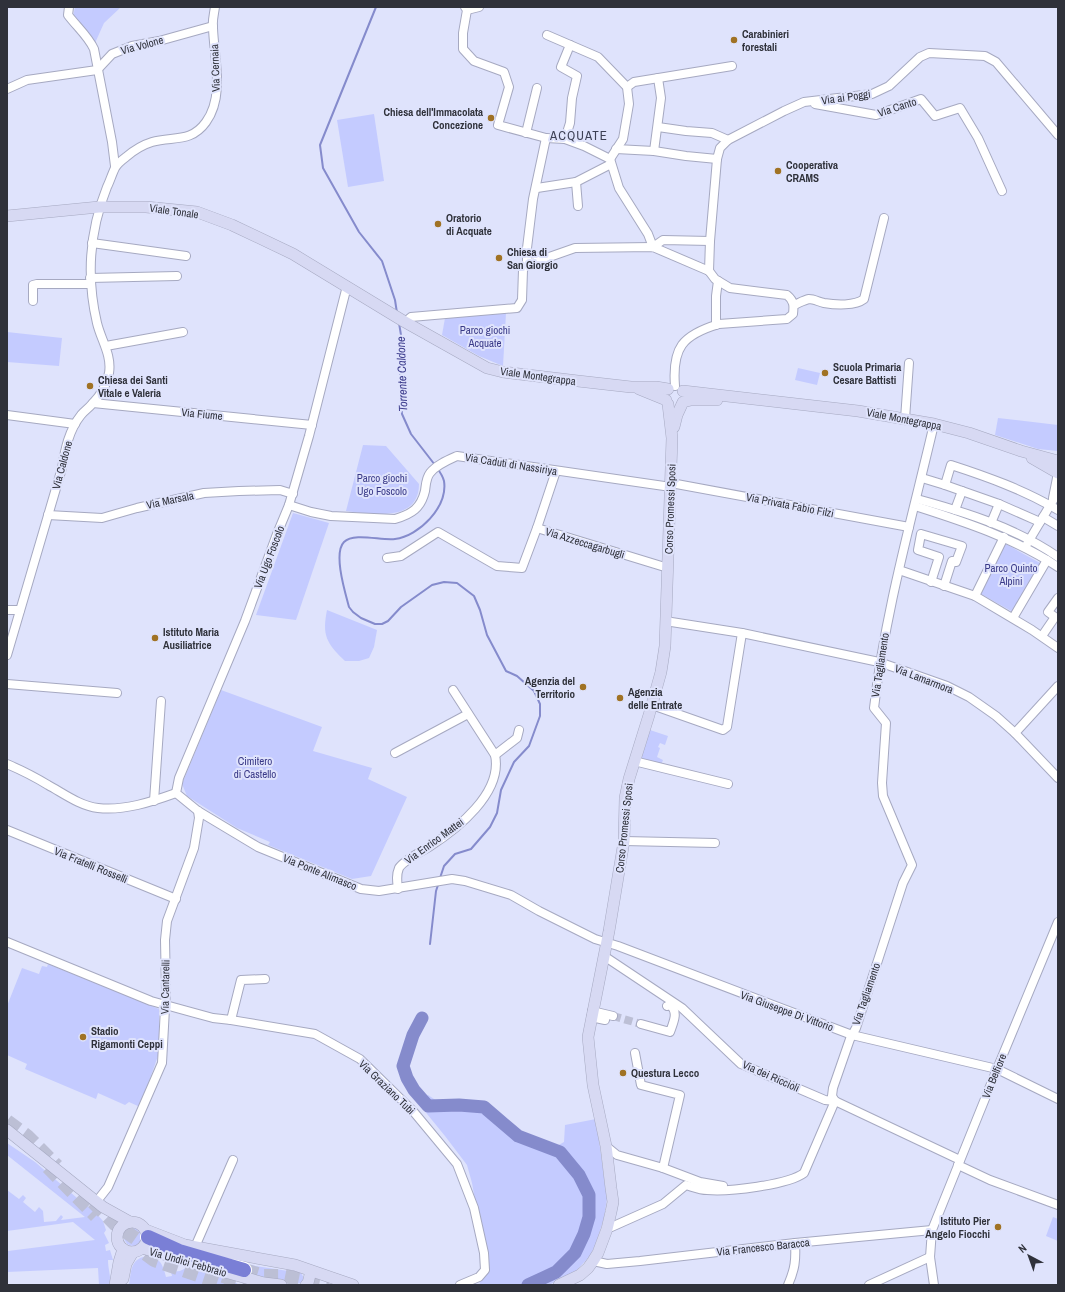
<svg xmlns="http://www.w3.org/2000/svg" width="1065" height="1292" viewBox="0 0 1065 1292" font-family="'Archivo Narrow',sans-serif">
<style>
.green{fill:#c4cbff}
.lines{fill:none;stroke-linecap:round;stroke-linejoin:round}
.stream{stroke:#858bcc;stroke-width:2}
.river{stroke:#858bcc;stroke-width:13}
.street-tunnel{stroke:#bcbfd5;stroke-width:8;stroke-dasharray:8 4;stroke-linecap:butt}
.highway-tunnel{stroke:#bcbfd5;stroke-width:14;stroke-dasharray:14 7;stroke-linecap:butt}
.street-casing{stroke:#a6a9c1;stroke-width:10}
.secondary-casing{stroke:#a6a9c1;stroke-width:12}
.highway-casing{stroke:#fff;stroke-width:16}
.street{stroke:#fff;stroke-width:8}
.secondary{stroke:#d7d9f3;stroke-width:11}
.highway{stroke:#7a7fd6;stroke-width:14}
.poi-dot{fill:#a07224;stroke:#dfe3fc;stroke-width:1.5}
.labels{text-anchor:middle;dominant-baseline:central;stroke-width:4;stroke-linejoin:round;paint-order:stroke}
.poi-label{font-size:11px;font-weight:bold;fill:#2f313a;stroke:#dfe3fc;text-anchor:start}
.street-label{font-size:11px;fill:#2f313a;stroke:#dfe3fc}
.park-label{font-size:11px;fill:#393987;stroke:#dfe3fc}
.water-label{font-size:12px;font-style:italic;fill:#414190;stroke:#dfe3fc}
.quarter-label{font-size:13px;letter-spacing:1px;fill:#3d4054;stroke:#dfe3fc}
</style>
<rect width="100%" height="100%" fill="#dfe3fc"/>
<g class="green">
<polygon points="75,7 121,7 104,23 95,43 73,17"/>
<polygon points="374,114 384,181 348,187 337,120"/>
<polygon points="506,313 503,366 479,356 442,335 445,318"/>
<polygon points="7,332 62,338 59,366 7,362"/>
<polygon points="798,368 820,373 817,385 795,380"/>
<polygon points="998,418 1058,425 1058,451 1038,449 995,435"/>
<path d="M363 445 386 446 419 484C419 523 371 514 346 511Z"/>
<polygon points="293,513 329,523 296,620 256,615"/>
<polygon points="1004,543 1040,563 1013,612 981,594"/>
<path d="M327 610 377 630 374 647 369 658 359 661H345C326 643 322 635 327 610Z"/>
<polygon points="221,690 322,727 313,751 372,768 368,779 407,797 371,876 352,879 268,845 270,842 237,828 187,796 182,784"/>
<polygon points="650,730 668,736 665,745 660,743 658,747 660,748 657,757 663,760 661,765 641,759"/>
<polygon points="48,964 159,1009 159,1053 140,1107 129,1102 125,1105 98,1093 96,1099 25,1069 27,1064 7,1055 7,1006 22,968 39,974 42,966 47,967"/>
<polygon points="428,1095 440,1103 479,1103 488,1106 491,1109 498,1120 518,1136 539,1144 557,1146 564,1142 565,1125 596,1119 607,1198 604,1218 595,1246 589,1257 576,1271 549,1285 480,1285 479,1276 483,1273 476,1205 472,1183 467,1165 445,1136 423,1109 420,1102"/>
<path d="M7 1143 35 1162 84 1204 93 1210 103 1221 106 1230 104 1233 109 1243 105 1245 106 1251 110 1250 113 1260H108C108 1269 111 1276 110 1285H99L98 1268 7 1272V1245L8 1251 95 1240 73 1222 7 1231V1190L19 1199 23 1195 26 1198 23 1202 35 1212 39 1207 43 1211 44 1222 56 1221 61 1215 63 1217 61 1220 85 1217 7 1155Z"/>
<polygon points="1053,1217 1058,1219 1058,1241 1046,1236"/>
<circle cx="133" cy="1237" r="9"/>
<path d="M143 1257C160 1257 162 1262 166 1277L172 1276 171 1272 180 1271 188 1267 208 1271 230 1279 239 1285H129C131 1273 130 1261 143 1257Z"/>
<path d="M250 1265 301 1273C304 1277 304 1279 301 1283 286 1286 262 1278 248 1274Z"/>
</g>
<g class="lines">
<g class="stream">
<polyline points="376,7 320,145 323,168 359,232 382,261 395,300 397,313"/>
<polyline points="399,323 401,335 400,393 402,414 411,434 435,465"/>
<path d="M437 468C440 472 443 477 444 481 448 507 419 536 395 539 382 541 354 532 344 542 333 553 345 592 349 607L353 612 361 618 375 624H382L388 621 401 607 432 585 444 582 457 583 474 596 480 610 487 635 506 671 517 676 534 691 540 704V716L529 746 514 762 501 790 497 813 490 827 471 849 455 854 444 866 440 878"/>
<polyline points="430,944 436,891 438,885"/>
</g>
<polyline class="river" points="422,1018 413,1035 403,1066 407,1078 414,1090 428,1106 459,1105 484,1107 518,1136 560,1152 579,1175 589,1195 589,1217 584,1234 575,1253 556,1272 528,1285"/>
<polyline class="street-tunnel" points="613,1016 641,1024"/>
<g class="highway-tunnel">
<polyline points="7,1121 27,1136 57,1166"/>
<polyline points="48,1167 96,1216"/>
<polyline points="93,1202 115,1224 158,1254"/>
<polyline points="146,1254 154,1260 227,1285"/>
<polyline points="244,1270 264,1276 284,1276 329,1285"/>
<polyline points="223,1276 249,1285"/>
</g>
<g class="street-casing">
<g id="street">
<path d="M69 7 68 15C77 27 88 36 94 49L112 142 115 166"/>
<polyline points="465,7 467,10 463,33 463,49 474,61 504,72 509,87 498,125 546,138 565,139 584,146 610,159"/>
<polyline points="467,10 479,7"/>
<polyline points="547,35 598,57 627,87 629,104 623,139 610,159"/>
<polyline points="627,87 634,82 732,66"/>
<polyline points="7,89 27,80 97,70 112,54 132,46 159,41 213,26"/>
<polyline points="815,104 876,115 921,99 935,116 960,108 978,138 1002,191"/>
<polyline points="658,127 686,131 712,133 728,140"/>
<polyline points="526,133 537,88"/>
<polyline points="565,139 570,123 572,98 577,76 561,67 570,45"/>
<polyline points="616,149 654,151 686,156 717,159"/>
<polyline points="654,151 661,98 658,78"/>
<polyline points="610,159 619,188 648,234 653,247"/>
<polyline points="576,182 578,206"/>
<polyline points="537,188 576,182 611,164"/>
<polyline points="92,243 186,256"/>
<polyline points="653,247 663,240 710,241"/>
<polyline points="527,263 535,262 575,248 653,247 709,271"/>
<polyline points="709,271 710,241 717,159 720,148 728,140 784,111 804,102 872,94 889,86 920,57 929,53 985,56 996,62 1058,135"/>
<polyline points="90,278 177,276"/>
<polyline points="347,286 309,436 289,505 277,534 245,621 179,778 176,793 198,811 258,847 361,889 379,891 452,879 465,881 511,895 539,911 595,939 618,946 852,1035 997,1069 1058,1099"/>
<polyline points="33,301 33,285 37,284 91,284"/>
<path d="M794 305C799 303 804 300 809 299 814 299 819 302 824 303 836 305 855 306 864 299L884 218"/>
<polyline points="405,322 411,317 517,308 522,300 523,270 527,263 527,248 533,199 546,138"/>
<polyline points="716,325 716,296 718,281"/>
<polyline points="106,346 183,332"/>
<path d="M675 386C672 348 682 335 719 324L787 319 793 314C794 305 794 301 787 295L730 288 715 279 709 271"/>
<polyline points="93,403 312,425"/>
<polyline points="7,415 75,424"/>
<polyline points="905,419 909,363"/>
<polyline points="556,471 537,528 668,568"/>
<polyline points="922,478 945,485 999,504 991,523"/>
<polyline points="671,483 909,527"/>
<path d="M945 485 951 465C988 477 1024 490 1058 510"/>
<polyline points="1053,498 1058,473"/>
<path d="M917 499C965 512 1016 528 1058 557"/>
<polyline points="999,504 1040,522"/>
<path d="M289 505 311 512 331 516 395 519C412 514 421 508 425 491 426 484 426 478 430 473 436 465 448 460 457 456L671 487"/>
<path d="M915 506C965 522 1014 538 1058 567"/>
<polyline points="955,510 962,491"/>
<polyline points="48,515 102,518 137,508 204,493 239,491 280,490 293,494"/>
<polyline points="1043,517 1058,526"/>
<polyline points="1027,544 1058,492"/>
<polyline points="387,558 401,556 438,532 497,566 522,568 537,528"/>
<polyline points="899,570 975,596 1032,630 1058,648"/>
<polyline points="931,582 939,557 918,550 921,534 962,546 956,562 952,561 944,586"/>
<polyline points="975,596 1004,537"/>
<polyline points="7,610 20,610"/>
<polyline points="1013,618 1047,560"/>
<polyline points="665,621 742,633 879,662 947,686 969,697 996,716 1015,733 1058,778"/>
<polyline points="1042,636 1055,617 1048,612 1058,598"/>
<path d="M7 655 62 468C65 449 69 430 81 415 84 411 89 408 92 404 100 396 107 384 109 373 112 355 101 340 97 323 86 276 89 232 107 187 110 181 112 174 115 168 117 164 122 160 126 157 133 151 142 145 152 142 173 136 191 143 206 122 225 96 214 58 213 28 212 21 214 14 215 7"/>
<polyline points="7,684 117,693"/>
<polyline points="652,705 723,730 727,727 742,633"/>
<polyline points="1015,733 1058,686"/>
<polyline points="395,753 468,714"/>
<polyline points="495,755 517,738 519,730"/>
<polyline points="634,761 728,784"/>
<path d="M7 764C21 770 35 777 48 785 63 793 80 806 98 808 124 811 151 802 176 793"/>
<polyline points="154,801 161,701"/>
<polyline points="7,830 176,899"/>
<polyline points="624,841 715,843"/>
<path d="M398 889C397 881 396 875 399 868 403 861 422 851 429 847 457 829 503 793 495 755L453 690"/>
<polyline points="7,942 151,1001 213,1018 231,1020 315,1034 360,1059 413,1111 457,1164 474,1208 484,1253 485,1270 479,1277 460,1285"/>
<polyline points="604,956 682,1008 741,1064 825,1100 835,1101 960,1160"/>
<polyline points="592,1011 613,1016"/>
<polyline points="591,1017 605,1020"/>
<polyline points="231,1020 241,980 265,979"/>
<path d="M641 1024 670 1032C673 1023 679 1012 670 1005L667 1006"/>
<polyline points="635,1053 641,1085 680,1095 663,1168"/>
<path d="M835 1101 832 1096 833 1088 850 1039 856 1028 903 883 912 865 883 796 882 783 886 723 874 708C885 612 912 518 934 424"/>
<polyline points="606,1146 617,1155 663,1168 700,1182 723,1186"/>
<polyline points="958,1165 990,1180 1058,1205"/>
<polyline points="97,1201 108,1187 162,1063 166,990 165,940 167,921 194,848 199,818 198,811"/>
<path d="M607 1229 663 1204 686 1185C693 1187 700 1190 707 1190 728 1192 788 1185 804 1173L835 1101"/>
<polyline points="195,1247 233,1160"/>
<polyline points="593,1261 607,1264 640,1261 795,1243 932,1230"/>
<path d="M788 1285C795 1269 796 1260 795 1243"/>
<polyline points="869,1285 930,1257"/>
<polyline points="934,1285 930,1257 932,1230 997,1069 1058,922"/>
</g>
</g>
<g class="secondary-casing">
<g id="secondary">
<polyline points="7,216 99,207 146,207 197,212 232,225 293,254 405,322 487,368 503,372 578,381 631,387 656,387 668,389"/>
<polyline points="639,389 666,400"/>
<polyline points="683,391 858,411 934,424 969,433 1021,451 1058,461"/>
<polyline points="674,427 677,415 683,402 691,400 717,400"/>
<polyline points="1032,458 1058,473"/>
<polyline points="7,1130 103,1207 130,1222"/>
<circle cx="132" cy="1237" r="15"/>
<polyline points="146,1230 185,1245 295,1265 353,1285"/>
<polyline points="142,1248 264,1283 281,1285"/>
<polyline points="123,1279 126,1264 133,1252"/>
<polyline points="115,1285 119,1262 123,1249"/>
<polyline points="306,1285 308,1283 311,1271"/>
<polyline points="559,1285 580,1275 588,1268 593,1261 598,1253 607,1229 611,1212 613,1202 611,1188 606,1146 593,1085 588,1037 609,931 624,841 625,798 629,779 649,715 661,672 665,646 672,438 668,404"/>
</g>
</g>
<g class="highway-casing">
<polyline id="highway" points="148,1237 179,1251 244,1270"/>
</g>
<use href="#street" class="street"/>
<use href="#secondary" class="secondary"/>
<use href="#highway" class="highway"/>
</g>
<g class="poi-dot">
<circle cx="734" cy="40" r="4"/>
<circle cx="491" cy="118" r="4"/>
<circle cx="778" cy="171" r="4"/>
<circle cx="438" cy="224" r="4"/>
<circle cx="499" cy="258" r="4"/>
<circle cx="825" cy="373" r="4"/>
<circle cx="90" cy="386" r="4"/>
<circle cx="155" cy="638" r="4"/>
<circle cx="583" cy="687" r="4"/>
<circle cx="620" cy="698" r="4"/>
<circle cx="83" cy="1037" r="4"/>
<circle cx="623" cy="1073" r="4"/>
<circle cx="998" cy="1227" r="4"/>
</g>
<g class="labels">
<g class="poi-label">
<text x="742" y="34">Carabinieri<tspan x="742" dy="13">forestali</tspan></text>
<text x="483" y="112" text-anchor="end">Chiesa dell'Immacolata<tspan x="483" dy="13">Concezione</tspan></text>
<text x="786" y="165">Cooperativa<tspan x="786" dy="13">CRAMS</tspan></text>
<text x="446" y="218">Oratorio<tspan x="446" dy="13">di Acquate</tspan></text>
<text x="507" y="252">Chiesa di<tspan x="507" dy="13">San Giorgio</tspan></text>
<text x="833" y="367">Scuola Primaria<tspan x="833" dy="13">Cesare Battisti</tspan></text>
<text x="98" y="380">Chiesa dei Santi<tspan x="98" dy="13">Vitale e Valeria</tspan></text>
<text x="163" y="632">Istituto Maria<tspan x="163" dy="13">Ausiliatrice</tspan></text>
<text x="575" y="681" text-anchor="end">Agenzia del<tspan x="575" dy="13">Territorio</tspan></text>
<text x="628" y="692">Agenzia<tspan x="628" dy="13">delle Entrate</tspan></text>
<text x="91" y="1031">Stadio<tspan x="91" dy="13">Rigamonti Ceppi</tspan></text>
<text x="631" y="1073">Questura Lecco</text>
<text x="990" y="1221" text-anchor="end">Istituto Pier<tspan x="990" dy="13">Angelo Fiocchi</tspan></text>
</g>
<g class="street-label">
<text transform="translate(142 45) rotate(-15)">Via Volone</text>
<text transform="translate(215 68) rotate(-92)">Via Cernaia</text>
<text transform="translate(846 97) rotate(-8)">Via ai Poggi</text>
<text transform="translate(897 107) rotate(-18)">Via Canto</text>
<text transform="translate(174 211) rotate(8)">Viale Tonale</text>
<text transform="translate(538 376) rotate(8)">Viale Montegrappa</text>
<text transform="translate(202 414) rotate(6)">Via Fiume</text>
<text transform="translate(904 419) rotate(11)">Viale Montegrappa</text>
<text transform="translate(511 464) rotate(9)">Via Caduti di Nassiriya</text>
<text transform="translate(62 465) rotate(-75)">Via Caldone</text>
<text transform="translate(170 500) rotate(-12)">Via Marsala</text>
<text transform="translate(790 505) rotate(11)">Via Privata Fabio Filzi</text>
<text transform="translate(670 509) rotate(-88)">Corso Promessi Sposi</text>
<text transform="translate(585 543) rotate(17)">Via Azzeccagarbugli</text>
<text transform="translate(269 557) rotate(-69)">Via Ugo Foscolo</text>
<text transform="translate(880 665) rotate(-81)">Via Tagliamento</text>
<text transform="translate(924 679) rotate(21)">Via Lamarmora</text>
<text transform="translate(624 828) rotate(-84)">Corso Promessi Sposi</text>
<text transform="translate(434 841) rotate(-36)">Via Enrico Mattei</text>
<text transform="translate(91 865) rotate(22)">Via Fratelli Rosselli</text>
<text transform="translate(320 872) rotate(22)">Via Ponte Alimasco</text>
<text transform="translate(165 987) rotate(-89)">Via Cantarelli</text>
<text transform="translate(866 994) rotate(-71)">Via Tagliamento</text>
<text transform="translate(787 1011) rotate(20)">Via Giuseppe Di Vittorio</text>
<text transform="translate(771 1076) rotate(24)">Via dei Riccioli</text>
<text transform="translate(994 1076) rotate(-68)">Via Belfiore</text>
<text transform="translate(387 1087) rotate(44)">Via Graziano Tubi</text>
<text transform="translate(763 1247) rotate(-6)">Via Francesco Baracca</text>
<text transform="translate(188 1262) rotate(16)">Via Undici Febbraio</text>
</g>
<g class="park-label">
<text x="485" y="330">Parco giochi<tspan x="485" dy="13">Acquate</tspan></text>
<text x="382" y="478">Parco giochi<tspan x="382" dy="13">Ugo Foscolo</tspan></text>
<text x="1011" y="568">Parco Quinto<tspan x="1011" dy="13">Alpini</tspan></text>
<text x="255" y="761">Cimitero<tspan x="255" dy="13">di Castello</tspan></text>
</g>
<g class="water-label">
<text transform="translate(402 374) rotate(-92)">Torrente Caldone</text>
</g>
<g class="quarter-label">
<text x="579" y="135">ACQUATE</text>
</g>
</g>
<rect width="1065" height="1292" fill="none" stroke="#2f313a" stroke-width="16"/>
<g transform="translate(1029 1256) rotate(319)" stroke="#dfe3fc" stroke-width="3" paint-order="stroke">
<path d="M0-3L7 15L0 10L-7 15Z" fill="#2f313a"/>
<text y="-6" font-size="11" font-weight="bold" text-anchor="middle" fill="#2f313a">N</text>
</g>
</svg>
